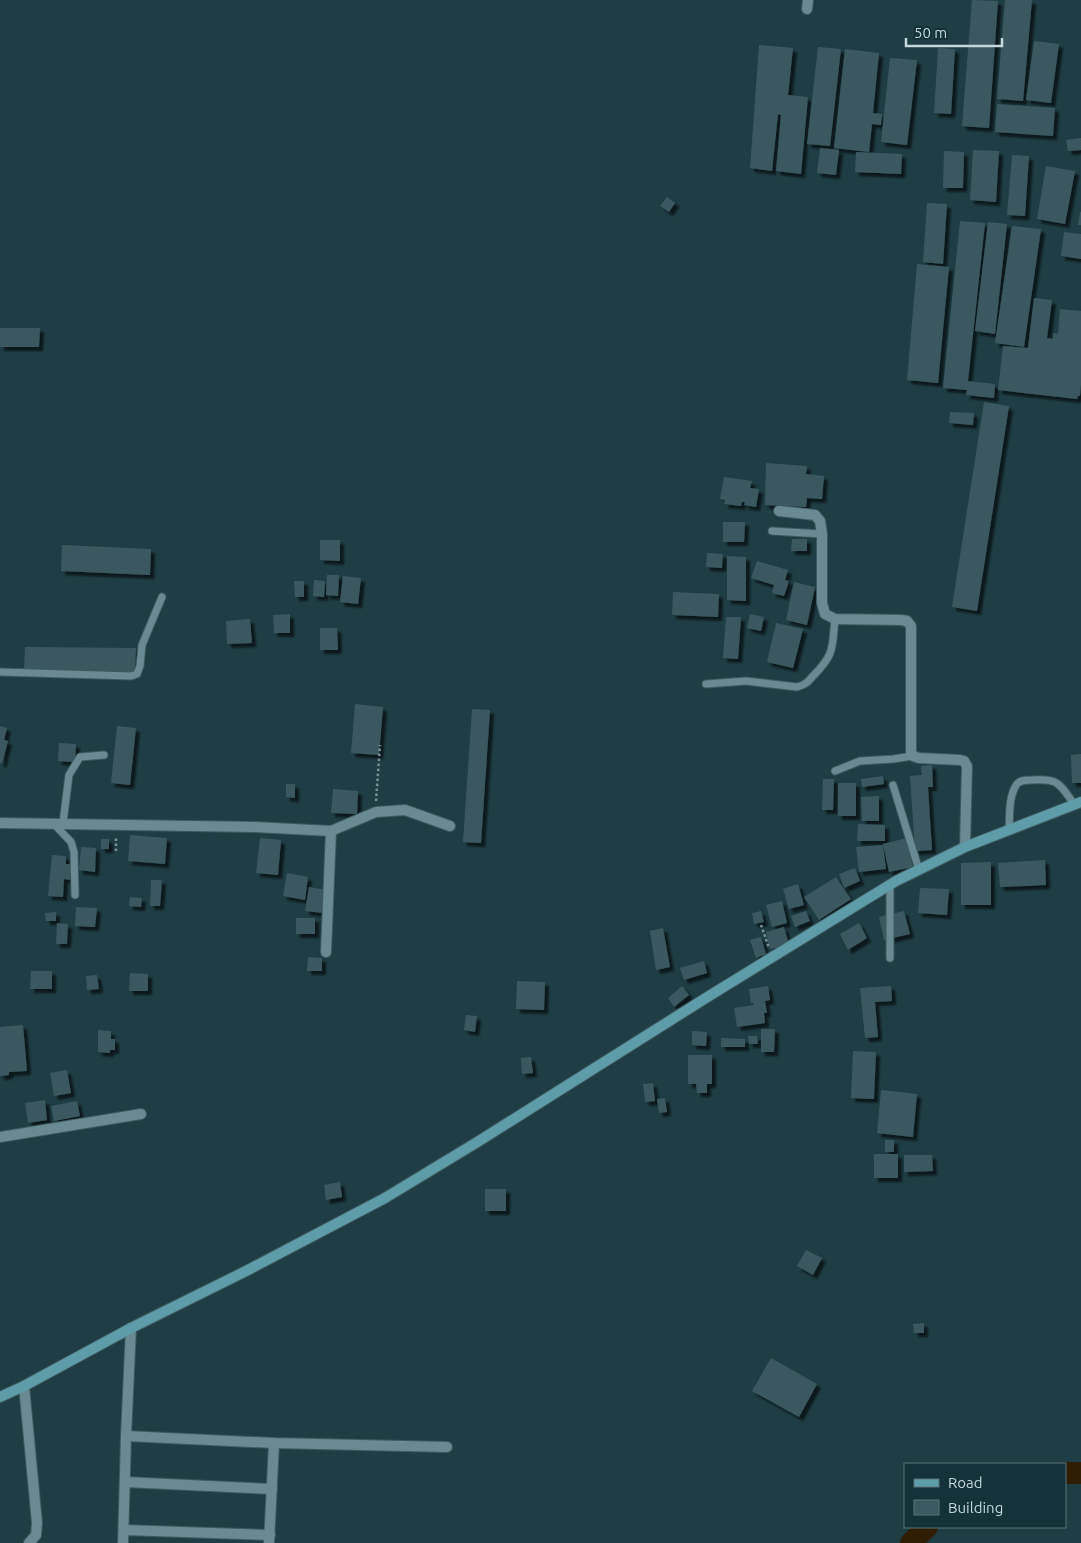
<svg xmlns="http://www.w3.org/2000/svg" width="1081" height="1543" viewBox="0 0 1081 1543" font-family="Ubuntu,sans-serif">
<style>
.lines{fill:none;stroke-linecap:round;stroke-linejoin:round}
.river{stroke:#2f1e04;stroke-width:22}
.building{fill:#3a5960;filter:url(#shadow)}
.lane-casing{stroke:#3e5a5f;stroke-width:9}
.street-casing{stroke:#3e5a5f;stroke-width:12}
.secondary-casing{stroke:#3e5a5f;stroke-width:12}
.path{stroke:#799096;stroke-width:2.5;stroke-dasharray:2.5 2.5;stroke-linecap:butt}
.lane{stroke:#698a92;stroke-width:7}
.street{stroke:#698a92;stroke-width:10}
.secondary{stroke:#5e9ca9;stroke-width:10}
</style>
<defs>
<filter id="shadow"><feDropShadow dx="4" dy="4" stdDeviation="1" flood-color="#0009"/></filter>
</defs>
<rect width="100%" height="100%" fill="#1e3d44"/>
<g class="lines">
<g class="river">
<polyline points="1065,1473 1081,1473"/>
<polyline points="911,1543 927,1527"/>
</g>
</g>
<g class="building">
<polygon points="972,0 998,1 989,128 962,126"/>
<polygon points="1005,0 1032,0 1023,101 997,99"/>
<polygon points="1034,41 1059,44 1051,103 1026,100"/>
<polygon points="759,45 793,48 788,95 808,97 801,174 776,171 781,115 778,114 772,171 750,168"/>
<polygon points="818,47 841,49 830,146 807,144"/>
<polygon points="938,48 955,49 951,114 934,113"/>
<polygon points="845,49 879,53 873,113 882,114 881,125 872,124 869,152 834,148"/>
<polygon points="890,58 917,60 907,145 881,142"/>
<polygon points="997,104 1055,108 1053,136 995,132"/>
<polygon points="1081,138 1081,150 1068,151 1066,140"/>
<polygon points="820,148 839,150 836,175 817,173"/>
<polygon points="973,150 999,151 996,202 970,200"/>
<polygon points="944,151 964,152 963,188 943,188"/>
<polygon points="856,152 902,154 901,174 855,172"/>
<polygon points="1012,155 1029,156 1025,216 1007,215"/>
<polygon points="1046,166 1075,171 1065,224 1037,219"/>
<polygon points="667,197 675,203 669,212 660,206"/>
<polygon points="927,203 947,204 943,264 923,262"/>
<polygon points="1080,212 1081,212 1081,225 1078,225"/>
<polygon points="960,221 985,223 968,381 995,384 994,398 966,395 967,390 943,388"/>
<polygon points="988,222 1007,224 995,334 975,331"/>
<polygon points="1012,226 1041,229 1024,347 995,343"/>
<polygon points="1064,232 1081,234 1081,259 1061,256"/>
<polygon points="917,264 949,267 938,383 907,380"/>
<polygon points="1034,298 1052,300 1047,338 1053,339 1053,333 1058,334 1060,309 1081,311 1081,384 1080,396 1078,396 1077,399 998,390 1003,346 1028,348"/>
<polygon points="0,328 40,328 39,347 0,347"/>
<polygon points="984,402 1009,406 977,611 952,607"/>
<polygon points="950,412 974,413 973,425 949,423"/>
<polygon points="766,463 807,466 806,474 824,476 822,499 807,498 806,507 765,505"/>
<polygon points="724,477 752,481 750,488 759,489 756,507 744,505 745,502 742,502 741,506 724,504 725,500 720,499"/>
<polygon points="723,522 745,522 744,542 723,542"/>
<polygon points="792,539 807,539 807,551 791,551"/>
<polygon points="320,540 340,540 340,561 320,560"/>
<polygon points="62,545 151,549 150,575 61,571"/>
<polygon points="707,553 723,554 722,568 706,567"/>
<polygon points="727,556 746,557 746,601 727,600"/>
<polygon points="757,561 788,570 785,580 789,581 784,596 772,593 774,585 751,578"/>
<polygon points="327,575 339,575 338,596 326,595"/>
<polygon points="343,576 361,578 358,604 340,602"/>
<polygon points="314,580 325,581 324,597 313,596"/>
<polygon points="294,581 304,581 304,597 295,597"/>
<polygon points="794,582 815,587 807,625 786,620"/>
<polygon points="673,592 719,594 718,617 672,615"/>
<polygon points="290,614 290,633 274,633 273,615"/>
<polygon points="750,614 764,617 761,631 747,628"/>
<polygon points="726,617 741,617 738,659 723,658"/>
<polygon points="250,619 252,643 227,644 226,621"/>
<polygon points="776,623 803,629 793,668 767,662"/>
<polygon points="320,628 337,628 338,650 320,650"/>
<polygon points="25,647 136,648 135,672 24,671"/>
<polygon points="355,704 383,707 379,755 351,753"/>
<polygon points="472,709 490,710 481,843 463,842"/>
<polygon points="0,726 7,728 4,740 8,741 2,764 0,763"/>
<polygon points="117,726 136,728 130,785 111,783"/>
<polygon points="59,743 76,744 75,762 58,761"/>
<polygon points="1081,754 1081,783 1072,783 1071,755"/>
<polygon points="932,765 933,787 928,787 932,850 915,851 910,776 922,775 921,766"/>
<polygon points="883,776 884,784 862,787 861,779"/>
<polygon points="823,779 834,779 833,810 822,810"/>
<rect x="838" y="783" width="18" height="33"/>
<polygon points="286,784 295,784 295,798 286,797"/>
<polygon points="333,789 358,791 357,814 331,813"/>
<polygon points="879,796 879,821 862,821 861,797"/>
<polygon points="858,824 885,825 885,841 857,841"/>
<polygon points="130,835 167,838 165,864 128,861"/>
<polygon points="260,838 281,840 278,875 256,873"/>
<polygon points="907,838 913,867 889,872 883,844"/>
<rect x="101" y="839" width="8" height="10"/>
<polygon points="883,845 886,869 859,872 856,847"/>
<polygon points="81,847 96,848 95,872 79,870"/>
<polygon points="52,855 66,856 66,864 71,864 70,880 64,879 63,897 48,896"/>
<polygon points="1045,860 1046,885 1000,887 998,863"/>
<polygon points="991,862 991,905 961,905 961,863"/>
<polygon points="855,868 860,881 844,888 839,874"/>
<polygon points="287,873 308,877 305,900 283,896"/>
<polygon points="836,877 851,899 819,920 804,897"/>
<polygon points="151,880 162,880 160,906 150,906"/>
<polygon points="798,884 804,905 789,909 783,889"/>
<polygon points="309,887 326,890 323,913 305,911"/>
<polygon points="920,888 949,889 947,915 918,913"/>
<polygon points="130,897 142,898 141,907 129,906"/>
<polygon points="782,901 787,923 772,927 766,905"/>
<polygon points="76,907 97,908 95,927 75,926"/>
<polygon points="761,911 764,922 754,924 752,913"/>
<polygon points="806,911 810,921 795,927 791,916"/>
<polygon points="904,911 910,934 884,940 879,917"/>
<polygon points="56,912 56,921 46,921 45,913"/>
<rect x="296" y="918" width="19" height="16"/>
<polygon points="57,923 68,924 67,944 56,944"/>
<polygon points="859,923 867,938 848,950 840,934"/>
<polygon points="784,927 789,945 770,949 766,932"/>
<polygon points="663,928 670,967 656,970 650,931"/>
<polygon points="761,937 766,954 756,958 750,940"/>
<polygon points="308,957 322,958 322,971 307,971"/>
<polygon points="704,961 707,973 684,980 680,968"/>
<polygon points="31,971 52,971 52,989 30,989"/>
<polygon points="130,973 148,974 148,991 129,991"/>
<polygon points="97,975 99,989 87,990 86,976"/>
<polygon points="517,981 545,982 544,1010 516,1009"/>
<polygon points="682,986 689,995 674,1007 668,998"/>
<polygon points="768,986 770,1000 765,1001 767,1013 764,1013 765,1023 737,1027 734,1008 754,1005 753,1003 751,1003 749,989"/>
<polygon points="891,986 892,1001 875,1002 878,1037 865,1038 860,988"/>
<polygon points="466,1015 477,1016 475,1032 464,1030"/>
<polygon points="23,1025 27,1071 9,1072 9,1075 0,1076 0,1027"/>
<polygon points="761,1029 775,1029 774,1052 761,1052"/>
<polygon points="98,1030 111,1031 111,1039 115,1039 115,1050 110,1050 110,1053 98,1052"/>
<polygon points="692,1031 707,1032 706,1046 692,1045"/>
<polygon points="748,1036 757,1036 758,1044 749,1044"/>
<polygon points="721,1038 745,1039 745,1047 721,1047"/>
<polygon points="853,1051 876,1052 874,1099 851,1098"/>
<polygon points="688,1055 712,1055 712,1084 707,1084 707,1093 697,1093 696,1084 688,1084"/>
<polygon points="531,1057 533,1073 522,1074 521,1058"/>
<polygon points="67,1070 71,1093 54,1096 50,1073"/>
<polygon points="653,1083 655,1101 645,1102 643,1084"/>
<polygon points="881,1090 917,1094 913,1137 877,1133"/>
<polygon points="665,1098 667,1112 659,1113 657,1099"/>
<polygon points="45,1100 47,1120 28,1123 25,1103"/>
<polygon points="77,1101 80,1116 54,1121 51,1106"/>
<rect x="885" y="1140" width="9" height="12"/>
<rect x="874" y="1154" width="24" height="24"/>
<polygon points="904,1155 932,1155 933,1171 904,1172"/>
<polygon points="340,1182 342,1197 326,1200 324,1185"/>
<rect x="485" y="1189" width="21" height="22"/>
<polygon points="806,1250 822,1258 813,1275 797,1266"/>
<polygon points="924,1323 924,1333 914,1333 913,1324"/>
<polygon points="771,1358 817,1384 799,1417 752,1391"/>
</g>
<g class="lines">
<g class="lane-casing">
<g id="lane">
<polyline points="772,531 822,534"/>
<polyline points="0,672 131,676 137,674 140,666 142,645 162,597"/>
<path d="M706 684 746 681 797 687C805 685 808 682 813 676 835 654 832 648 835 619"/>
<polyline points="835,771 860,761 893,759 913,756"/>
<polyline points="893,785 919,870"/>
<polyline points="63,823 69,775 80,757 104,755"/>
<polyline points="54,824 71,842 74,852 75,895"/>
<path d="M1009 830C1010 817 1008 796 1017 784 1020 780 1026 780 1031 780 1058 778 1059 783 1074 804"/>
<polyline points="890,885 890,958"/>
</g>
</g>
<g class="street-casing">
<g id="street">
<polyline points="807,9 808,0"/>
<polyline points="779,511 815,515 820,521 822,534 822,603 825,614 835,619 901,620 907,621 911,626 911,752 913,756 919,758 960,760 964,761 967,766 965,847"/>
<polyline points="0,823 255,827 331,831 376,812 405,810 450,826"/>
<polyline points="326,952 331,831"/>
<polyline points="0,1137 141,1114"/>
<polyline points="24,1386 37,1523 36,1535 29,1543"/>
<polyline points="126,1436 274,1443 447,1447"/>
<polyline points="125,1482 272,1489"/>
<polyline points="124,1530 270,1535"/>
<polyline points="123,1543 126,1436 131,1328"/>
<polyline points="269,1543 274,1443"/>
</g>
</g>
<g class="secondary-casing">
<polyline id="secondary" points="0,1397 24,1386 131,1328 246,1271 385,1198 479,1141 709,996 896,881 965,847 1081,802"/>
</g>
<g class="path">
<polyline points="376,801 380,745"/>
<polyline points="116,851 116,836"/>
<polyline points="761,925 769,948"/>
</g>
<use href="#lane" class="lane"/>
<use href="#street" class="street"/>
<use href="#secondary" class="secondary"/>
</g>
<rect x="904" y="1463" width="162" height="65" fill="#133239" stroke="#5b747a"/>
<rect x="914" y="1479" width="25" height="8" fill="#5e9ca9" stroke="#5b747a"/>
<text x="948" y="1488" font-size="15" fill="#c6d7db">Road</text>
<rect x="914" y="1500" width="25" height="15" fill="#3a5960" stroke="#5b747a"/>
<text x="948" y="1513" font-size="15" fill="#c6d7db">Building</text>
<path d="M906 38v8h96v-8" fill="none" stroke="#c6d7db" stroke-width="2.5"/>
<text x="914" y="38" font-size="15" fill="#c6d7db" stroke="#133239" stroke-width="4" paint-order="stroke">50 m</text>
</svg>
